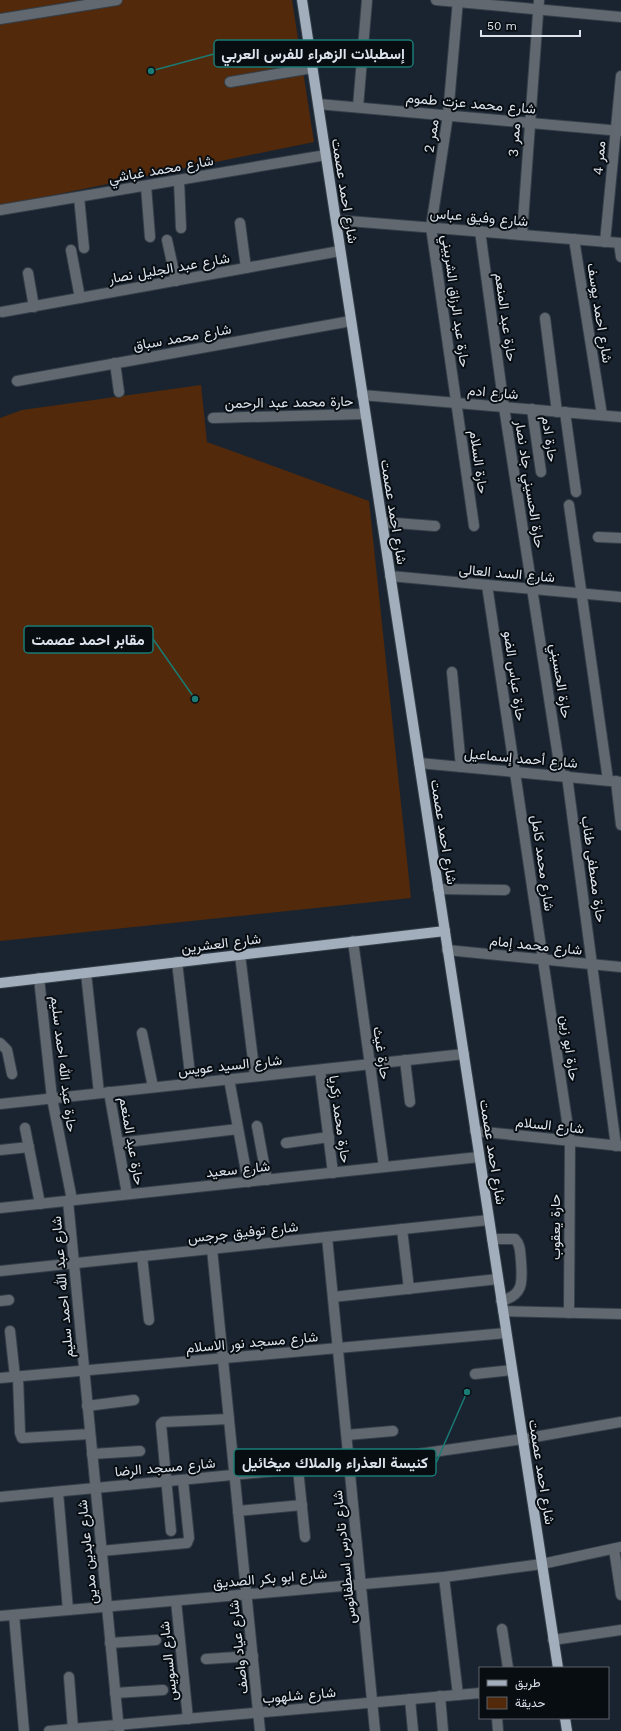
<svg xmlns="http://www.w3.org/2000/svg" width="621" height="1731" viewBox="0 0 621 1731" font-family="'Work Sans',Vazirmatn,sans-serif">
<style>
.green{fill:#52290a}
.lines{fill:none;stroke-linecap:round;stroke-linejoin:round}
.minor-casing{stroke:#343f4a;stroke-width:12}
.major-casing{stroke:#343f4a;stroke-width:12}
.minor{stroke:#62686f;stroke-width:10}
.major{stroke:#a2aebb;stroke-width:10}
.labels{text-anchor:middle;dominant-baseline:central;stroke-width:4;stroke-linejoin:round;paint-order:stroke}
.street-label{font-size:14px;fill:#dce3ec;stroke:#080d12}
.leader{fill:none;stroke:#197b74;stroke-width:1.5}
.callout-dot{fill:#197b74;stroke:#080d12;stroke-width:1.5}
.callout{fill:#080d12;stroke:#197b74;stroke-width:1.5}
.callout-label{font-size:15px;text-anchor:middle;font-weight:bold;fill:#dce3ec}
</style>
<rect width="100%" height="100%" fill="#192430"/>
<g class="green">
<polygon points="0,0 292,0 314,142 0,206"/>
<polygon points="201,385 207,442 369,501 411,898 0,941 0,418 22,410"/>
</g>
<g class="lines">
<g class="minor-casing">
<g id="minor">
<polyline points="436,0 621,17"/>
<polyline points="458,0 448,115 431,227 474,526"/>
<polyline points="0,19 117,0"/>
<polyline points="230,82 312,68"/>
<polyline points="318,104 621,131"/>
<polyline points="358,107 367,0"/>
<polyline points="179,180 181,228"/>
<polyline points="146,186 150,237"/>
<polyline points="79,197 84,248"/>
<polyline points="0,210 326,155"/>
<polyline points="336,220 621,243"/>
<polyline points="240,223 246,268"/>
<polyline points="480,231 504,407 561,776"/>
<polyline points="522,235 539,0"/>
<polyline points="574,239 602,415"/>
<polyline points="167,240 176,281"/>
<polyline points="605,242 621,76"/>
<polyline points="619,243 621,257"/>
<polyline points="71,250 80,298"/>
<polyline points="28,273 34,307"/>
<polyline points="2,312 340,251"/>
<polyline points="545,318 557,412"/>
<polyline points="115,363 119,392"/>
<polyline points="17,381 351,321"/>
<polyline points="362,395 621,417"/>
<polyline points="532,409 541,472"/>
<polyline points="565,412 576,492"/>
<polyline points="213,418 365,414"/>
<polyline points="569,505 608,780"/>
<polyline points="382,522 435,526"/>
<polyline points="598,537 621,538"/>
<polyline points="390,576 621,597"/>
<polyline points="487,585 570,1141 569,1313"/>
<polyline points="452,672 461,767"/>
<polyline points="419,763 621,782"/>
<polyline points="567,776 616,1146"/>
<polyline points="616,781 621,825"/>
<polyline points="438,889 505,890"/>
<polyline points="353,941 384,1167"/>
<polyline points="447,950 621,967"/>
<polyline points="240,955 255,1076"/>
<polyline points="177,962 191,1083"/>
<polyline points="86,973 99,1093"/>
<polyline points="39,978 52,1098 72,1200"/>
<polyline points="142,1033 153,1087"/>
<polyline points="0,1043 7,1050 12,1074"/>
<polyline points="405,1060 410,1102"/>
<polyline points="320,1070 333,1173"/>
<polyline points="229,1079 248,1182"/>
<polyline points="109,1092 127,1194"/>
<polyline points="0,1104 464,1054"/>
<polyline points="257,1126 267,1180"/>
<polyline points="25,1128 40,1204"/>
<polyline points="475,1131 621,1146"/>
<polyline points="118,1143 238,1129"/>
<polyline points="286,1143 329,1137"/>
<polyline points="0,1150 29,1147"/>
<polyline points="68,1201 119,1731"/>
<polyline points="0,1208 479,1157"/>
<polyline points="402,1229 409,1289"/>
<polyline points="327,1237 375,1731"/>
<path d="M492 1239H515C521 1245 520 1253 521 1261 522 1280 525 1295 501 1301"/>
<polyline points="212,1249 260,1731"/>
<polyline points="142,1256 149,1320"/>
<polyline points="0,1271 489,1220"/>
<polyline points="333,1297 498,1279"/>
<polyline points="0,1301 9,1300"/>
<polyline points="503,1311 621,1314"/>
<polyline points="10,1331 15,1377"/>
<polyline points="475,1374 512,1370"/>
<polyline points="18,1377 20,1433 22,1438 90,1434"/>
<polyline points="0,1378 506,1333"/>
<polyline points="87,1406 134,1400"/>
<polyline points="347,1435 393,1431"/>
<polyline points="92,1454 140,1451"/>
<polyline points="298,1469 305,1537"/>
<polyline points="58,1492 68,1610"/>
<polyline points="0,1497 349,1464 523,1439 621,1422"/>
<polyline points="238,1511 302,1505"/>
<polyline points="171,1531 161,1424 163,1422 229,1419"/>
<polyline points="614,1549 621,1595"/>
<polyline points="101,1551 187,1543 189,1538 183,1480"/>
<polyline points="444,1577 458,1695"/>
<polyline points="176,1601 188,1719"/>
<polyline points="14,1615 24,1731"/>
<polyline points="0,1616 444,1577 542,1564 621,1547"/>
<polyline points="502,1629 508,1668"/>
<polyline points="553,1640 621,1630"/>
<polyline points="110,1643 156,1640"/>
<polyline points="206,1659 253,1656"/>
<polyline points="69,1677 73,1729"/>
<polyline points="115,1693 163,1690"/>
<polyline points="440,1696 443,1731"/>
<polyline points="410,1699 413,1731"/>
<polyline points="497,1718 498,1731"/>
<polyline points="49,1731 480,1693"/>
</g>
</g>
<g class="major-casing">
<g id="major">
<polyline points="302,0 558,1668"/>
<polyline points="0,983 445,931"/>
<polyline points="565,1718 567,1731"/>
</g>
</g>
<use href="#minor" class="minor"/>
<use href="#major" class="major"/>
</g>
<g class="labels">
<g class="street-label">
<text transform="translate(471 103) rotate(5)">شارع محمد عزت طموم</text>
<text transform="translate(431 136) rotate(-81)">ممر 2</text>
<text transform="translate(514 140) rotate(-86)">ممر 3</text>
<text transform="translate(599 158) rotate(-85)">ممر 4</text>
<text transform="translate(161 169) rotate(-10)">شارع محمد غباشي</text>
<text transform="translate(345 191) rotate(81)">شارع احمد عصمت</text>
<text transform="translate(479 217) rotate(5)">شارع وفيق عباس</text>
<text transform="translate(169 268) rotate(-10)">شارع عبد الجليل نصار</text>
<text transform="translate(456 301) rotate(82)">حارة عبد الرزاق الشربيني</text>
<text transform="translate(600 313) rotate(81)">شارع احمد يوسف</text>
<text transform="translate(506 317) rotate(82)">حارة عبد المنعم</text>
<text transform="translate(182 337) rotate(-10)">شارع محمد سباق</text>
<text transform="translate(493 392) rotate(5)">شارع ادم</text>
<text transform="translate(289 402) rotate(-1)">حارة محمد عبد الرحمن</text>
<text transform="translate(550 439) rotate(82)">حارة ادم</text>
<text transform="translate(479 462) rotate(82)">حارة السلام</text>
<text transform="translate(530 484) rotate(81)">حارة الحسيني جاد نصار</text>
<text transform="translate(394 512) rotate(81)">شارع احمد عصمت</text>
<text transform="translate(507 573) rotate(5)">شارع السد العالى</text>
<text transform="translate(515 676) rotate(82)">حارة عباس الضو</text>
<text transform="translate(561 681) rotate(81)">حارة الحسيني</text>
<text transform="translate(521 758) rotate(5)">شارع أحمد إسماعيل</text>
<text transform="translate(444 832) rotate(81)">شارع احمد عصمت</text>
<text transform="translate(543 863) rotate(82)">شارع محمد كامل</text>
<text transform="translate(594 869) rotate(82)">حارة مصطفى طناب</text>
<text transform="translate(221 943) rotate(-7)">شارع العشرين</text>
<text transform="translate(536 945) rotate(6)">شارع محمد إمام</text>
<text transform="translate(570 1048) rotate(82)">حارة ابو زين</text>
<text transform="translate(382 1053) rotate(82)">حارة غيث</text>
<text transform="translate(64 1064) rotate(83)">حارة عبد الله احمد سليم</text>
<text transform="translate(230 1065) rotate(-6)">شارع السيد عويس</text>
<text transform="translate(340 1119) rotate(82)">حارة محمد زكريا</text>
<text transform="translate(550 1125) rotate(6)">شارع السلام</text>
<text transform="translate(132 1141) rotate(80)">حارة عبد المنعم</text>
<text transform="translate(493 1152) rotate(81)">شارع احمد عصمت</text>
<text transform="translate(238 1169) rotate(-6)">شارع سعيد</text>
<text transform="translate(555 1227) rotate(-90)">حارة يعقوب</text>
<text transform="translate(243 1232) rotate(-6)">شارع توفيق جرجس</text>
<text transform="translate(62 1287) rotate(-95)">شارع عبد الله احمد سليم</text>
<text transform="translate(252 1342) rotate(-5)">شارع مسجد نور الاسلام</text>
<text transform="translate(165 1467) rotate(-5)">شارع مسجد الرضا</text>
<text transform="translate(542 1472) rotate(81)">شارع احمد عصمت</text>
<text transform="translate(87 1552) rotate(-96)">شارع عابدين مدين</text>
<text transform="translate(344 1557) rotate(-96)">شارع تادرس اسطفانوس</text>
<text transform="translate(270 1578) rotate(-5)">شارع ابو بكر الصديق</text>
<text transform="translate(238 1647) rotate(-96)">شارع عياد واصف</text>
<text transform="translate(168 1661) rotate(-96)">شارع السويس</text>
<text transform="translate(299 1695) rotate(-5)">شارع شلهوب</text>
</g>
</g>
<path class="leader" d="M151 71L214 54M195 699L153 639M467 1392L436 1463"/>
<g class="callout-dot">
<circle cx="151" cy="71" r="4"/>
<circle cx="195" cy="699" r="4"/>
<circle cx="467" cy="1392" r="4"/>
</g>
<g class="callout">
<rect x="214" y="40" width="199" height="27" rx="4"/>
<rect x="24" y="626" width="129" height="27" rx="4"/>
<rect x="234" y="1449" width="202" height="27" rx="4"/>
</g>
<g class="callout-label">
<text x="313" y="59">إسطبلات الزهراء للفرس العربي</text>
<text x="88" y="645">مقابر احمد عصمت</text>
<text x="335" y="1468">كنيسة العذراء والملاك ميخائيل</text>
</g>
<rect x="479" y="1667" width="130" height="52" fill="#080d12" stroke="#5d6369"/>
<rect x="487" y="1680" width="20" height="6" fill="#a2aebb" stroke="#5d6369"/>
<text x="515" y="1687" font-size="12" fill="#dce3ec">طريق</text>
<rect x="487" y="1697" width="20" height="12" fill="#52290a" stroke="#5d6369"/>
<text x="515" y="1707" font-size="12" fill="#dce3ec">حديقة</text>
<path d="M481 30v6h99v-6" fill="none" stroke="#dce3ec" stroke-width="2"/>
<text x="487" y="30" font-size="12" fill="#dce3ec" stroke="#080d12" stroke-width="3" paint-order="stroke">50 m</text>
</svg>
